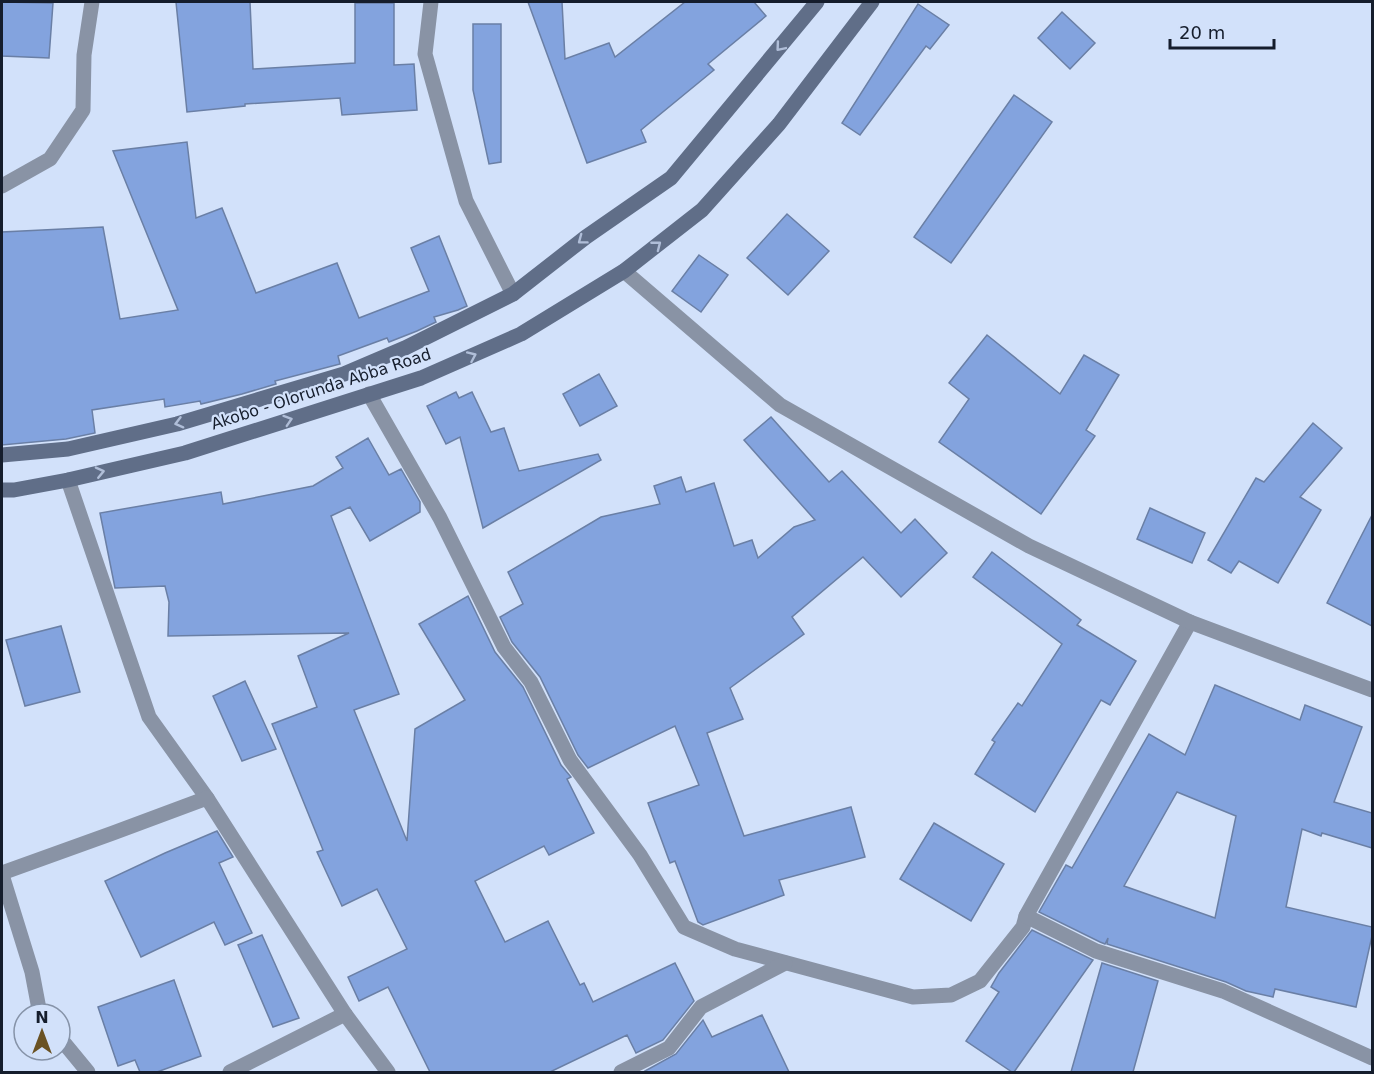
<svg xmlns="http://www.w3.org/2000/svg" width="1374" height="1074" viewBox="0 0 1374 1074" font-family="'DejaVu Sans',sans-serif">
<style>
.building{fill:#83a3de;stroke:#6a7fa5;stroke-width:1.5;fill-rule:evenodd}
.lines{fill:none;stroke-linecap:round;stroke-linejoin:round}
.minor{stroke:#8993a5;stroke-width:15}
.tertiary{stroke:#8993a5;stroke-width:15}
.secondary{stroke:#606e88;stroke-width:15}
.oneway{stroke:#b0bed8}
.labels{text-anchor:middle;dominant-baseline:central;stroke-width:4.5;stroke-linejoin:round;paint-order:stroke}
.street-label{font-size:16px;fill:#151d2c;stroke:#d2e1fa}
</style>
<rect width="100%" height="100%" fill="#d2e1fa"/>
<g class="building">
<polygon points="2,2 53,3 49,58 2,56"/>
<polygon points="176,2 250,2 253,69 355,63 355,3 394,3 394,65 414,64 417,110 342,115 340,98 245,104 245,106 187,112"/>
<polygon points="528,2 562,2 565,59 609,43 615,57 685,2 754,2 766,16 708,64 714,70 641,130 646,142 587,163"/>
<polygon points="918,4 949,25 930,49 926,46 860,135 842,123"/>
<polygon points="1062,12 1095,43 1070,69 1038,38"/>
<polygon points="473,24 501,24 501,162 489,164 473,90"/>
<polygon points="1014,95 1052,122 951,263 914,237"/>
<polygon points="187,142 196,218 222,208 256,293 337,263 359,318 429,291 411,248 439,236 467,306 458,310 434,317 436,322 417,331 389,342 387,338 338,356 340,364 275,381 276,384 242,394 201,404 200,401 165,407 164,399 92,410 95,433 66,439 2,445 2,232 103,227 120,319 178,310 113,151"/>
<polygon points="787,214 829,251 788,295 747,258"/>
<polygon points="699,255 728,275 701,312 672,291"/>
<polygon points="987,335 1060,394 1084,355 1119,375 1086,430 1095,436 1041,514 939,442 969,399 949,383"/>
<polygon points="599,374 617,406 580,426 563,394"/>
<polygon points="456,392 459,398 472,392 491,432 504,428 519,471 598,454 601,460 483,528 460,437 446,444 427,406"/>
<polygon points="771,417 829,482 842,471 901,533 915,519 947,553 901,597 863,557 792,617 804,634 730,688 743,719 707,733 744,836 851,807 865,857 779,880 784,895 703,925 698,922 675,861 670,863 648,803 699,785 675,726 588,768 578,755 540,677 512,642 500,617 523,604 508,572 601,517 660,504 654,486 681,477 686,492 714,483 734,546 752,540 758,558 794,527 815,520 744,440"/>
<polygon points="1313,423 1342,448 1300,497 1321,510 1278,583 1239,561 1231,573 1208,560 1256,478 1264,482"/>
<polygon points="368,438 389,475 401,469 420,502 420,512 370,541 350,507 331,516 399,694 354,710 407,841 415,729 465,700 419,624 468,596 495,652 523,687 561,765 571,777 567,779 594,833 549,855 544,846 475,881 505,942 548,921 580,985 584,983 593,1002 675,963 694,1001 663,1040 636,1053 627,1035 550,1072 430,1072 388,987 359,1001 348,977 407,949 377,889 342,906 317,852 323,850 272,724 317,707 298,656 349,633 168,636 169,602 165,586 115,588 100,513 221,492 223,504 313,486 343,468 336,457"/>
<polygon points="1150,508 1205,533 1192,563 1137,539"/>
<polygon points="1372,515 1372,626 1327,603"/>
<polygon points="992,552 1081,620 1077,625 1136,661 1110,705 1101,700 1035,812 975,774 995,742 992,740 1018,703 1022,706 1062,644 973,577"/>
<polygon points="61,626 80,692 25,706 6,640"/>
<polygon points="245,681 276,749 242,761 213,696"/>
<path d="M1215 685 1300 720 1305 705 1362 727 1334 802 1372 813V848L1322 833 1321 836 1302 829 1286 907 1372 927V936L1356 1007 1275 989 1273 997 1246 991 1226 982 1107 944 1108 938 1105 944 1100 942 1039 912 1066 865 1072 868 1149 734 1185 755ZM1177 792 1236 816 1215 918 1124 886Z"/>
<polygon points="934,823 1004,864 971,921 900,879"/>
<polygon points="217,831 233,857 219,863 252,933 225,945 214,922 141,957 105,881 165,853"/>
<polygon points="1032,930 1093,960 1014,1072 1012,1072 966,1041 999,992 991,987 999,973"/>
<polygon points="262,935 299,1018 273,1027 238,945"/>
<polygon points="1102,963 1158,981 1133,1072 1071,1072"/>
<polygon points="174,980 201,1056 157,1072 140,1072 135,1060 118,1066 98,1007"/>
<polygon points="762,1015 789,1072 646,1072 645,1071 676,1054 703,1020 712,1037"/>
</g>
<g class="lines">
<g class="minor">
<polyline points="431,2 425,54 466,201 513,294"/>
<polyline points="2,186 50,159 83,110 84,55 92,2"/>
<polyline points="369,394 440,518 504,647 531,682 570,760 640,855 684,927 735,949 913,997 951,995 980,981 1023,927 1026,916 1190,622"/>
<polyline points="68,480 149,717 207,798 345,1014 388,1072"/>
<polyline points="2,873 113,833 207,798"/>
<polyline points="2,875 32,972 39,1009 43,1014"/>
<polyline points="1026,916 1096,951 1223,991 1372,1058"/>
<polyline points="60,1038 88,1072"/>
<polyline points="230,1072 345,1014"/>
<polyline points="621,1072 669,1048 701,1007 785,963"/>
</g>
<polyline class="tertiary" points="624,271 780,405 1029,546 1190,622 1372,690"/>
<g class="secondary">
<polyline points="2,455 68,449 177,424 344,374 405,348 513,294 586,237 671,178 817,2"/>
<polyline points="2,490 14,490 68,480 185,453 421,378 521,334 624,271 702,210 779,124 872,2"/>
</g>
</g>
<defs><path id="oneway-chevron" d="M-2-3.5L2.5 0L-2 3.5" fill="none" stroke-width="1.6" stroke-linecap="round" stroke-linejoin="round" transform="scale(1.5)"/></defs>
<g class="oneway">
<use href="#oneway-chevron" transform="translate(780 47) rotate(130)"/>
<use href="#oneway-chevron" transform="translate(582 240) rotate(143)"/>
<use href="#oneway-chevron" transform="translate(657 245) rotate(-38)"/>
<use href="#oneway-chevron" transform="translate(472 356) rotate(-24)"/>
<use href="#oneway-chevron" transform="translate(288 420) rotate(-18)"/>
<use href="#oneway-chevron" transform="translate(179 423) rotate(165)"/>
<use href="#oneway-chevron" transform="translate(100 472) rotate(-13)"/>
</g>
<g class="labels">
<g class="street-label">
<text transform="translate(321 389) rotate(-18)">Akobo - Olorunda Abba Road</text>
</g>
</g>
<rect width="1374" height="1074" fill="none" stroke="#151d2c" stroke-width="6"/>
<g transform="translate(42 1032)"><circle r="28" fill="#d2e1fa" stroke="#8693a8" stroke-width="1.5"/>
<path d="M0-4.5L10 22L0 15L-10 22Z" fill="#6a5223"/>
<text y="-9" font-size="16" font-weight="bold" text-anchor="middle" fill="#151d2c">N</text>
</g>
<path d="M1170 39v9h104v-9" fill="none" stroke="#151d2c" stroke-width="3"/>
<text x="1179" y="39" font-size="18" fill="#151d2c" stroke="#d2e1fa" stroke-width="4.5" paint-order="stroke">20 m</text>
</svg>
